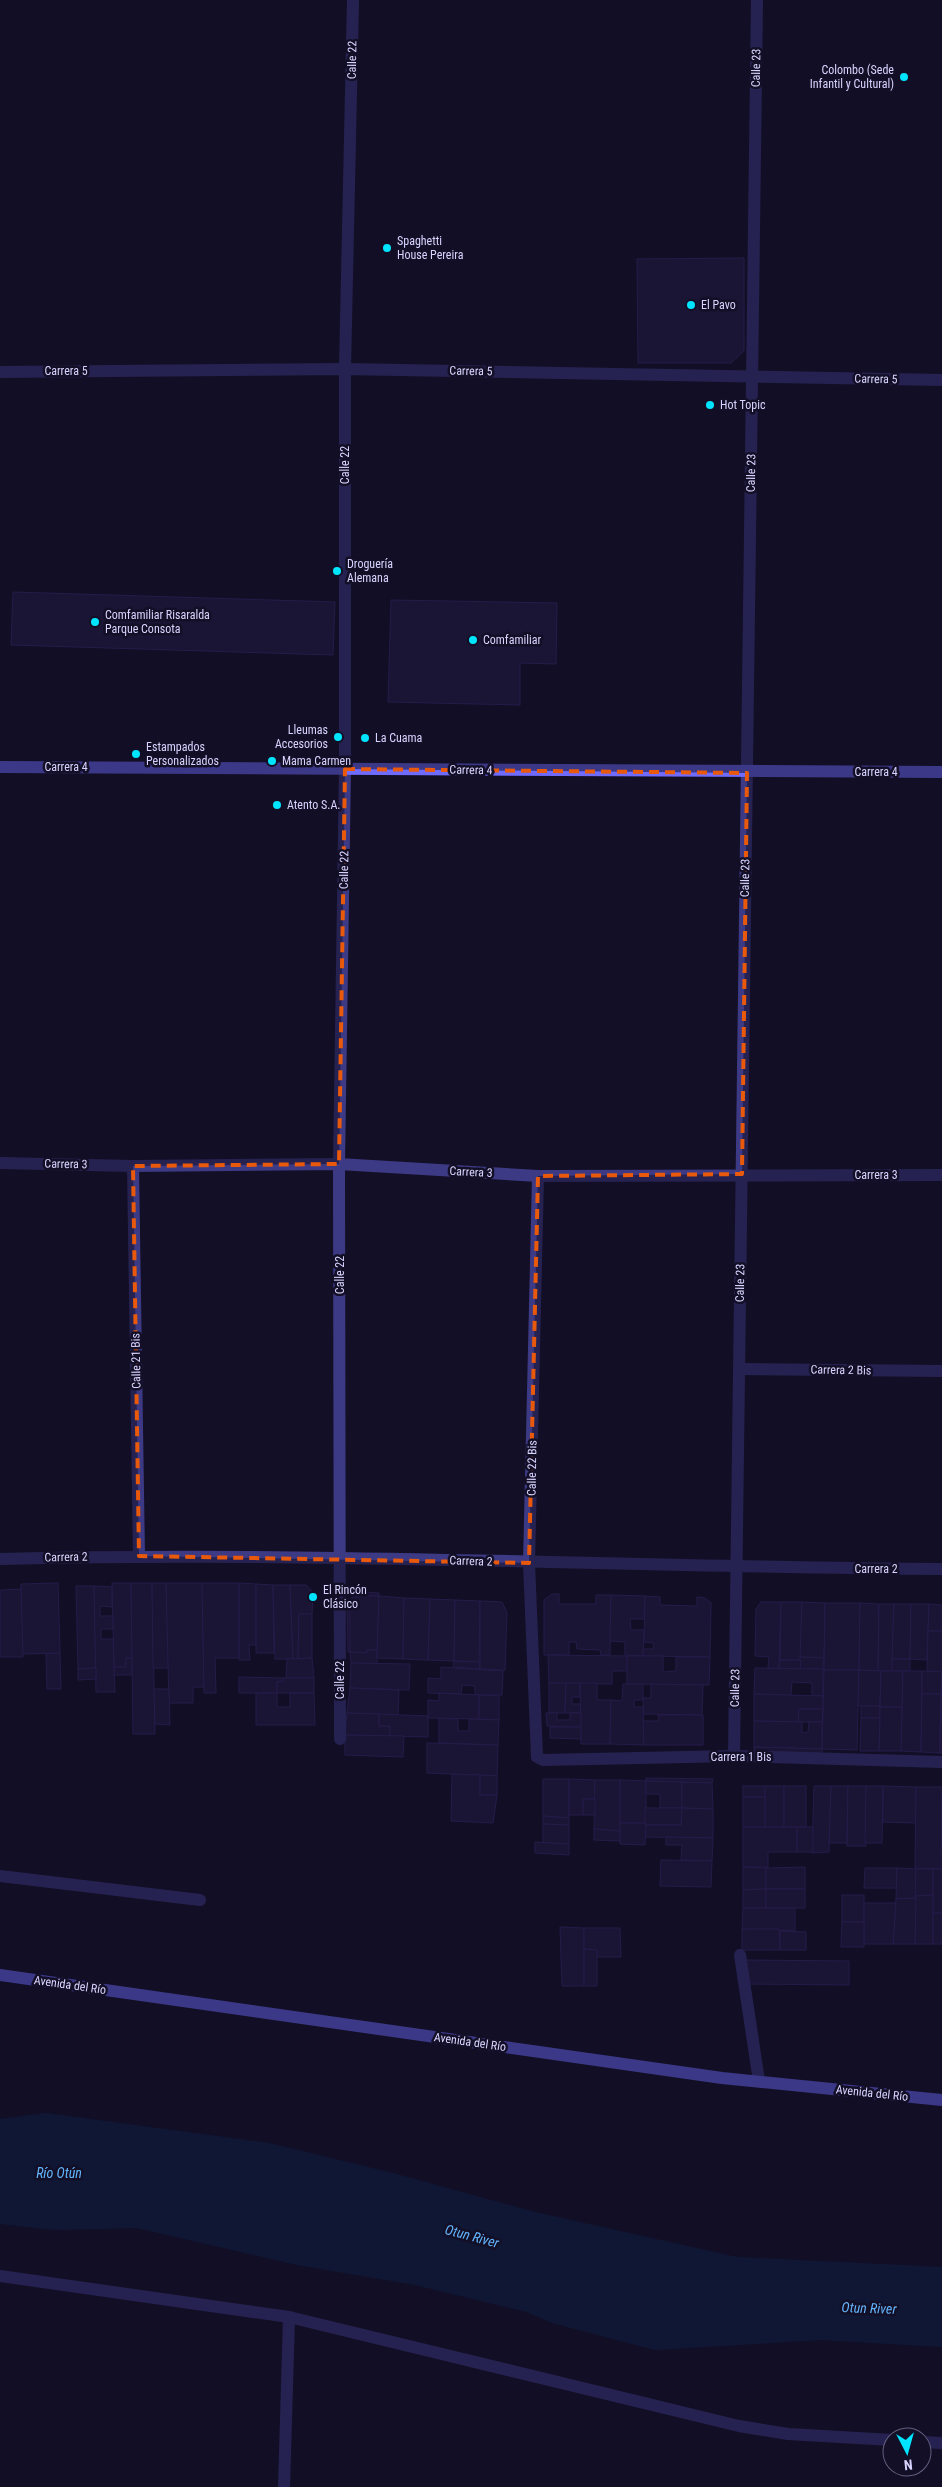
<svg xmlns="http://www.w3.org/2000/svg" width="942" height="2487" viewBox="0 0 942 2487" font-family="'Roboto Condensed',sans-serif">
<style>
.water{fill:#0c2248}
.building{fill:#241b47;stroke:#3b2d73}
.lines{fill:none;stroke-linecap:round;stroke-linejoin:round}
.minor{stroke:#3d3a85;stroke-width:12}
.tertiary{stroke:#3d3a85;stroke-width:12}
.secondary{stroke:#6f6bff;stroke-width:12}
.marked{fill:none;stroke:#e8590c;stroke-width:4;stroke-dasharray:10 6;stroke-linejoin:round}
.poi-dot{fill:#00e5ff;stroke:#130f26;stroke-width:2}
.labels{text-anchor:middle;dominant-baseline:central;stroke-width:5;stroke-linejoin:round;paint-order:stroke}
.street-label{font-size:12px;fill:#d9d4ff;stroke:#130f26}
.poi-label{font-size:12px;fill:#d9d4ff;stroke:#130f26;text-anchor:start}
.water-label{font-size:14px;font-style:italic;fill:#62b6ff;stroke:#130f26}
</style>
<rect width="100%" height="100%" fill="#130f26"/>
<polygon class="water" points="46,2113 269,2143 393,2173 535,2212 737,2257 942,2267 942,2347 821,2340 655,2350 552,2323 527,2312 415,2285 297,2265 137,2228 55,2230 0,2224 0,2119"/>
<g class="building">
<polygon points="744,258 744,351 731,363 638,363 637,259"/>
<polygon points="13,592 335,602 333,655 11,645"/>
<polygon points="391,600 557,603 556,664 520,663 520,705 388,702"/>
<polygon points="58,1583 60,1653 22,1654 21,1584"/>
<polygon points="112,1583 131,1583 132,1658 126,1658 126,1667 114,1667"/>
<polygon points="131,1583 152,1583 155,1734 133,1734"/>
<polygon points="152,1583 166,1583 169,1668 153,1668"/>
<polygon points="166,1583 202,1583 204,1687 193,1687 193,1703 169,1703"/>
<polygon points="202,1583 239,1583 239,1658 215,1658 216,1693 204,1693"/>
<polygon points="239,1583 256,1584 256,1645 249,1645 250,1660 239,1660"/>
<polygon points="256,1584 273,1585 274,1653 256,1653"/>
<polygon points="273,1585 290,1585 293,1659 275,1659"/>
<polygon points="290,1585 306,1585 313,1592 312,1614 299,1614 298,1659 293,1659"/>
<polygon points="76,1586 94,1586 96,1668 78,1669"/>
<polygon points="94,1586 112,1587 112,1607 100,1606 100,1616 113,1616 113,1629 101,1629 101,1639 113,1639 115,1692 96,1692"/>
<polygon points="21,1589 23,1657 0,1657 0,1590"/>
<polygon points="358,1592 379,1593 379,1596 358,1596 350,1602 351,1652 348,1652 347,1602"/>
<polygon points="552,1594 559,1594 559,1604 596,1604 596,1595 611,1595 610,1655 601,1655 600,1650 577,1649 576,1642 569,1642 569,1655 544,1655 544,1600"/>
<polygon points="611,1595 645,1596 644,1619 630,1619 631,1630 644,1630 643,1656 625,1655 625,1642 610,1641"/>
<polygon points="358,1596 379,1596 377,1650 367,1650 367,1653 350,1652 350,1602"/>
<polygon points="379,1596 404,1598 403,1659 377,1658"/>
<polygon points="645,1596 660,1597 660,1605 697,1606 697,1597 705,1598 711,1603 710,1657 643,1656 643,1649 653,1649 654,1643 644,1642"/>
<polygon points="404,1598 430,1599 428,1660 403,1659"/>
<polygon points="430,1599 455,1600 454,1661 428,1660"/>
<polygon points="455,1600 480,1601 479,1662 454,1661"/>
<polygon points="480,1601 502,1602 507,1613 505,1670 480,1669"/>
<polygon points="761,1602 781,1602 779,1669 768,1668 769,1657 755,1656 756,1609"/>
<polygon points="781,1602 802,1602 801,1660 780,1660"/>
<polygon points="802,1602 825,1603 824,1658 800,1657"/>
<polygon points="825,1603 860,1603 859,1670 824,1670"/>
<polygon points="860,1603 879,1604 878,1671 859,1670"/>
<polygon points="879,1604 894,1604 892,1671 878,1671"/>
<polygon points="894,1604 911,1604 910,1659 892,1659"/>
<polygon points="911,1604 929,1604 927,1660 910,1659"/>
<polygon points="929,1604 942,1605 942,1631 928,1631"/>
<polygon points="299,1614 312,1614 312,1658 298,1659"/>
<polygon points="928,1631 942,1631 942,1672 927,1671"/>
<polygon points="367,1650 377,1650 377,1664 351,1663 350,1652 367,1653"/>
<polygon points="60,1653 61,1689 47,1689 46,1654"/>
<polygon points="548,1655 627,1656 627,1671 612,1671 612,1684 549,1683"/>
<polygon points="627,1656 663,1656 663,1672 676,1671 676,1657 710,1657 709,1685 627,1684"/>
<polygon points="800,1657 824,1658 823,1669 800,1669"/>
<polygon points="126,1658 132,1658 132,1675 114,1675 114,1667 126,1667"/>
<polygon points="312,1658 314,1678 286,1678 287,1659"/>
<rect x="892" y="1659" width="18" height="12"/>
<polygon points="780,1660 801,1660 800,1669 779,1669"/>
<polygon points="454,1661 479,1662 480,1669 453,1667"/>
<polygon points="351,1663 410,1664 409,1690 350,1688"/>
<polygon points="441,1667 503,1671 502,1695 475,1695 475,1686 462,1685 461,1694 428,1693 428,1678 441,1679"/>
<polygon points="96,1668 96,1679 78,1680 78,1669"/>
<polygon points="755,1668 823,1669 823,1696 812,1696 812,1683 792,1682 791,1695 754,1694"/>
<polygon points="824,1670 859,1670 857,1750 822,1749"/>
<polygon points="859,1670 881,1671 880,1706 858,1706"/>
<polygon points="881,1671 903,1671 902,1707 880,1707"/>
<polygon points="903,1671 922,1671 921,1752 901,1751"/>
<polygon points="922,1671 942,1672 941,1694 922,1694"/>
<polygon points="942,1672 942,1724 940,1724"/>
<polygon points="239,1677 284,1678 284,1681 277,1682 277,1693 239,1693"/>
<polygon points="284,1678 314,1678 314,1693 277,1693 277,1682 284,1681"/>
<polygon points="549,1683 566,1683 565,1713 549,1713"/>
<polygon points="566,1683 580,1683 580,1697 572,1697 572,1704 581,1704 581,1713 565,1713"/>
<polygon points="580,1683 597,1683 597,1700 611,1700 610,1744 581,1744"/>
<polygon points="623,1684 643,1684 643,1700 634,1700 634,1707 643,1707 644,1745 610,1744 611,1700 622,1701"/>
<polygon points="651,1684 703,1685 702,1715 644,1714 643,1698 651,1698"/>
<polygon points="350,1688 399,1690 398,1715 347,1713"/>
<polygon points="154,1689 169,1689 170,1725 155,1724"/>
<polygon points="256,1693 277,1693 277,1707 290,1707 290,1693 314,1693 315,1725 256,1725"/>
<polygon points="439,1693 479,1695 479,1719 428,1718 428,1700 439,1701"/>
<polygon points="754,1694 823,1696 823,1709 799,1709 798,1722 754,1721"/>
<polygon points="922,1694 941,1694 940,1753 921,1752"/>
<polygon points="479,1695 499,1696 499,1720 479,1719"/>
<rect x="861" y="1706" width="19" height="12"/>
<polygon points="880,1707 902,1707 901,1751 879,1751"/>
<polygon points="799,1709 823,1709 822,1722 798,1722"/>
<polygon points="347,1713 379,1714 379,1726 390,1726 390,1736 345,1735"/>
<polygon points="546,1713 557,1713 557,1720 570,1720 570,1713 581,1713 581,1727 547,1726"/>
<polygon points="379,1714 428,1716 428,1737 390,1736 390,1726 379,1726"/>
<polygon points="658,1715 703,1715 703,1745 644,1745 643,1721 659,1721"/>
<polygon points="439,1718 458,1719 458,1731 469,1731 469,1719 499,1720 498,1745 439,1743"/>
<polygon points="861,1718 880,1718 879,1751 860,1751"/>
<polygon points="754,1721 802,1722 802,1733 808,1732 809,1722 822,1722 822,1749 754,1747"/>
<rect x="940" y="1724" width="2" height="29"/>
<polygon points="550,1727 581,1727 581,1739 550,1738"/>
<polygon points="345,1735 404,1736 403,1757 345,1755"/>
<polygon points="427,1743 498,1745 497,1776 427,1773"/>
<polygon points="754,1747 822,1749 822,1753 754,1751"/>
<polygon points="452,1774 480,1775 480,1795 497,1795 493,1823 451,1821"/>
<polygon points="480,1775 497,1776 497,1795 480,1795"/>
<polygon points="646,1778 713,1779 712,1783 646,1781"/>
<polygon points="543,1779 569,1779 569,1818 543,1816"/>
<polygon points="569,1779 595,1780 595,1799 583,1799 583,1815 569,1815"/>
<polygon points="595,1780 620,1780 620,1831 594,1829"/>
<polygon points="620,1780 646,1781 646,1823 620,1823"/>
<polygon points="646,1781 682,1782 682,1808 660,1808 660,1794 646,1794"/>
<polygon points="682,1782 712,1783 713,1809 682,1808"/>
<rect x="743" y="1786" width="22" height="11"/>
<rect x="765" y="1786" width="19" height="41"/>
<rect x="784" y="1786" width="22" height="41"/>
<polygon points="814,1786 831,1786 829,1852 812,1853"/>
<polygon points="831,1786 848,1786 847,1843 829,1843"/>
<polygon points="848,1786 866,1786 866,1846 847,1846"/>
<polygon points="866,1786 883,1786 882,1843 865,1843"/>
<polygon points="883,1786 916,1787 916,1823 883,1822"/>
<polygon points="916,1787 942,1787 941,1869 915,1868"/>
<rect x="743" y="1797" width="22" height="30"/>
<rect x="583" y="1799" width="12" height="16"/>
<polygon points="645,1808 682,1808 681,1825 645,1825"/>
<polygon points="682,1808 713,1809 713,1838 645,1837 645,1825 681,1825"/>
<polygon points="543,1816 569,1818 569,1825 543,1824"/>
<polygon points="620,1823 646,1823 645,1845 620,1844"/>
<polygon points="543,1824 569,1825 569,1844 543,1843"/>
<polygon points="743,1827 797,1827 797,1852 768,1852 768,1867 743,1867"/>
<rect x="797" y="1827" width="16" height="25"/>
<polygon points="594,1829 620,1831 620,1841 594,1840"/>
<polygon points="666,1837 713,1838 712,1861 681,1860 682,1845 666,1845"/>
<polygon points="535,1842 569,1844 569,1855 535,1853"/>
<polygon points="661,1860 712,1861 711,1887 660,1886"/>
<polygon points="743,1867 766,1868 766,1889 743,1890"/>
<polygon points="805,1867 805,1889 766,1889 766,1868"/>
<polygon points="865,1868 897,1868 897,1888 864,1888"/>
<polygon points="897,1868 916,1869 916,1898 896,1899"/>
<polygon points="916,1869 933,1869 933,1895 915,1896"/>
<rect x="933" y="1869" width="9" height="44"/>
<polygon points="766,1889 766,1908 743,1908 743,1890"/>
<rect x="766" y="1889" width="39" height="19"/>
<rect x="842" y="1895" width="22" height="27"/>
<polygon points="933,1895 933,1944 915,1944 915,1896"/>
<polygon points="916,1898 915,1944 893,1944 896,1899"/>
<polygon points="864,1903 896,1903 893,1944 864,1944"/>
<polygon points="743,1908 795,1908 795,1931 742,1929"/>
<rect x="933" y="1913" width="9" height="31"/>
<polygon points="842,1922 864,1922 864,1947 841,1947"/>
<polygon points="560,1927 584,1928 584,1986 562,1986"/>
<polygon points="584,1928 620,1928 621,1957 597,1957 597,1950 584,1949"/>
<polygon points="742,1929 779,1929 780,1950 742,1950"/>
<polygon points="780,1931 806,1932 806,1950 780,1950"/>
<polygon points="584,1949 597,1950 597,1986 584,1986"/>
<polygon points="746,1960 849,1961 849,1985 745,1984"/>
</g>
<g class="lines">
<g class="minor">
<polyline points="0,372 345,369 942,380"/>
<polyline points="133,1166 139,1556"/>
<polyline points="538,1176 529,1563 537,1757 543,1760 734,1756 942,1762"/>
<polyline points="739,1369 942,1371"/>
<path d="M0 1559C314 1551 628 1567 942 1569"/>
<polyline points="340,1739 339,1164 345,769 345,369 353,0"/>
<polyline points="734,1756 757,0"/>
<polyline points="0,1876 200,1900"/>
<polyline points="740,1955 759,2081"/>
<polyline points="0,2276 289,2317 739,2426 788,2434 892,2440"/>
<polyline points="922,2442 942,2443"/>
<polyline points="284,2487 289,2317"/>
</g>
<polyline class="tertiary" points="0,1163 133,1166 339,1164 538,1176 942,1175"/>
<g class="secondary">
<polyline points="0,767 942,772"/>
<polyline points="0,1975 722,2078 942,2100"/>
</g>
</g>
<path d="M0 0H942V2487H0ZM345 769 747 773 742 1174 538 1176 529 1563 139 1556 133 1166 339 1164Z" fill="#130f26" fill-opacity=".55" fill-rule="evenodd"/>
<path class="marked" d="M345 769 747 773 742 1174 538 1176 529 1563 139 1556 133 1166 339 1164Z"/>
<g class="poi-dot">
<circle cx="904" cy="77" r="5"/>
<circle cx="387" cy="248" r="5"/>
<circle cx="691" cy="305" r="5"/>
<circle cx="710" cy="405" r="5"/>
<circle cx="337" cy="571" r="5"/>
<circle cx="95" cy="622" r="5"/>
<circle cx="473" cy="640" r="5"/>
<circle cx="338" cy="737" r="5"/>
<circle cx="365" cy="738" r="5"/>
<circle cx="136" cy="754" r="5"/>
<circle cx="272" cy="761" r="5"/>
<circle cx="277" cy="805" r="5"/>
<circle cx="313" cy="1597" r="5"/>
</g>
<g class="labels">
<g class="street-label">
<text transform="translate(352 60) rotate(-89)">Calle 22</text>
<text transform="translate(756 68) rotate(-89)">Calle 23</text>
<text x="66" y="371">Carrera 5</text>
<text transform="translate(471 371) rotate(1)">Carrera 5</text>
<text transform="translate(876 379) rotate(1)">Carrera 5</text>
<text transform="translate(345 465) rotate(-90)">Calle 22</text>
<text transform="translate(751 473) rotate(-89)">Calle 23</text>
<text x="66" y="767">Carrera 4</text>
<text transform="translate(471 770) rotate(1)">Carrera 4</text>
<text x="876" y="772">Carrera 4</text>
<text transform="translate(344 870) rotate(-89)">Calle 22</text>
<text transform="translate(745 878) rotate(-89)">Calle 23</text>
<text transform="translate(66 1164) rotate(1)">Carrera 3</text>
<text transform="translate(471 1172) rotate(3)">Carrera 3</text>
<text x="876" y="1175">Carrera 3</text>
<text transform="translate(340 1275) rotate(-90)">Calle 22</text>
<text transform="translate(740 1283) rotate(-89)">Calle 23</text>
<text transform="translate(136 1361) rotate(-91)">Calle 21 Bis</text>
<text transform="translate(841 1370) rotate(1)">Carrera 2 Bis</text>
<text transform="translate(532 1468) rotate(-89)">Calle 22 Bis</text>
<text transform="translate(66 1557) rotate(-1)">Carrera 2</text>
<text transform="translate(471 1561) rotate(2)">Carrera 2</text>
<text x="876" y="1569">Carrera 2</text>
<text transform="translate(340 1680) rotate(-90)">Calle 22</text>
<text transform="translate(735 1688) rotate(-89)">Calle 23</text>
<text x="741" y="1757">Carrera 1 Bis</text>
<text transform="translate(70 1985) rotate(8)">Avenida del Río</text>
<text transform="translate(470 2042) rotate(8)">Avenida del Río</text>
<text transform="translate(872 2093) rotate(6)">Avenida del Río</text>
</g>
<g class="poi-label">
<text x="894" y="70" text-anchor="end">Colombo (Sede<tspan x="894" dy="14">Infantil y Cultural)</tspan></text>
<text x="397" y="241">Spaghetti<tspan x="397" dy="14">House Pereira</tspan></text>
<text x="701" y="305">El Pavo</text>
<text x="720" y="405">Hot Topic</text>
<text x="347" y="564">Droguería<tspan x="347" dy="14">Alemana</tspan></text>
<text x="105" y="615">Comfamiliar Risaralda<tspan x="105" dy="14">Parque Consota</tspan></text>
<text x="483" y="640">Comfamiliar</text>
<text x="328" y="730" text-anchor="end">Lleumas<tspan x="328" dy="14">Accesorios</tspan></text>
<text x="375" y="738">La Cuama</text>
<text x="146" y="747">Estampados<tspan x="146" dy="14">Personalizados</tspan></text>
<text x="282" y="761">Mama Carmen</text>
<text x="287" y="805">Atento S.A.</text>
<text x="323" y="1590">El Rincón<tspan x="323" dy="14">Clásico</tspan></text>
</g>
<g class="water-label">
<text x="59" y="2173">Río Otún</text>
<text transform="translate(472 2236) rotate(15)">Otun River</text>
<text transform="translate(869 2308) rotate(2)">Otun River</text>
</g>
</g>
<g transform="translate(907 2452) rotate(174)"><circle r="24" fill="#130f26" stroke="#625e7d"/>
<path d="M0-4L9 19L0 12L-9 19Z" fill="#00e5ff"/>
<text y="-8" font-size="14" font-weight="bold" text-anchor="middle" fill="#d9d4ff">N</text>
</g>
</svg>
